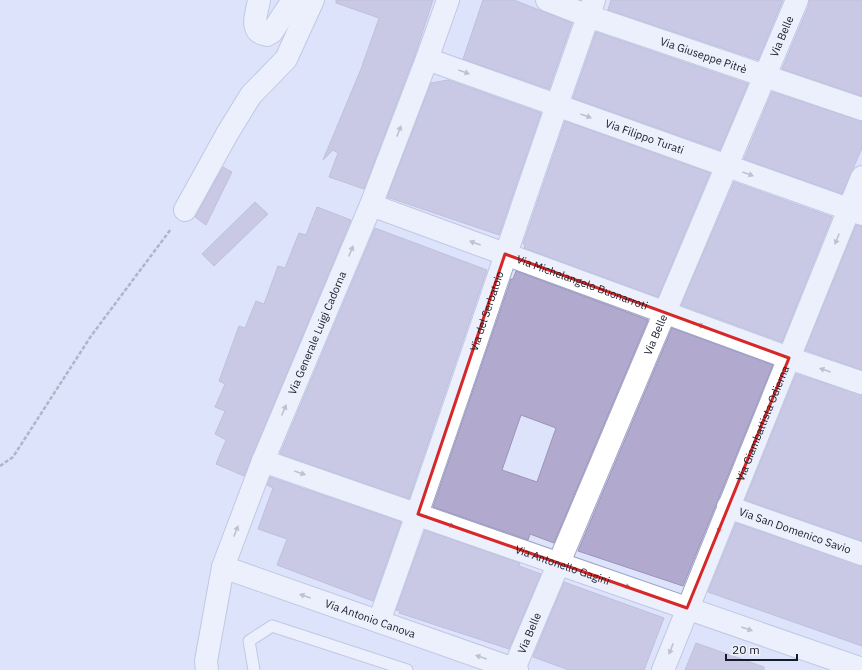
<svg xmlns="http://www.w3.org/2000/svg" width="862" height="670" viewBox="0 0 862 670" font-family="'IBM Plex Sans',sans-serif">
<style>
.building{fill:#b1a9ce;stroke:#9b94b7;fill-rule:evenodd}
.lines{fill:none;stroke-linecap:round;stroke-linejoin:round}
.lane-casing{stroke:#9ea6c9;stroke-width:13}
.street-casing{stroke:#9ea6c9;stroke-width:24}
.path{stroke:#787d8f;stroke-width:2.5;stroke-dasharray:4 2;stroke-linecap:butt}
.lane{stroke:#fff;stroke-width:11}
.street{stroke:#fff;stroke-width:22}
.oneway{fill:#97989e}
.marked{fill:none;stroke:#d62828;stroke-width:3;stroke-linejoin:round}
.labels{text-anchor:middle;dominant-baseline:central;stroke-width:3;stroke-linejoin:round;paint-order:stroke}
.street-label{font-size:11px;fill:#181b28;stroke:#eff1f8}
</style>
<rect width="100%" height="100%" fill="#dde3fa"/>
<g class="building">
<polygon points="336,0 433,0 415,55 364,189 329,177 338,153 333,150 323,160 361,69 379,18 336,3"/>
<polygon points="483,0 514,0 572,23 549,89 463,59"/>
<polygon points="611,0 783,0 758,60 608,10"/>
<polygon points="809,0 862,0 862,96 782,69 809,5"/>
<polygon points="596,32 748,84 720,150 573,98"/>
<polygon points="448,80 541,113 499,235 387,197 431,83"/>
<polygon points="772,92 862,121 862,148 842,194 744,159"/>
<polygon points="565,121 710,173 658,297 524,248 525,244 523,244"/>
<polygon points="223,167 232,172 206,225 195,217"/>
<polygon points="734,182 832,217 782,342 681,305"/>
<polygon points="255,202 268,214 214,266 202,254"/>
<polygon points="317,207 351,220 244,476 216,464 226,440 215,434 225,411 215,407 225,384 219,381 239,326 245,328 256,301 264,304 278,266 285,268 299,233 306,235"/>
<polygon points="856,225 862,226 862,370 805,350"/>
<polygon points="375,228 487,270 409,499 280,454"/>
<path d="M516 271 648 320 554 543 530 534 528 540 433 507 511 279H513ZM521 415 556 428 537 482 502 470Z"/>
<polygon points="672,328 773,365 683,586 578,551"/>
<polygon points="796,374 862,395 862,541 745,500"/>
<polygon points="270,477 401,522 373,601 277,565 287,539 258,529 273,488 267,485"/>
<polygon points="736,523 862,566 862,646 708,592"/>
<polygon points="425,530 520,563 519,566 541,574 509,649 399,613 400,611 396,610"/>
<polygon points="564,582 664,618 644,670 569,670 533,657"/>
<polygon points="696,643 764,667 764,670 685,670"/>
</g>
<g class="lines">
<g class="lane-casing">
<polyline id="lane" points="254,670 249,641 272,626 407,670"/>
</g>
<g class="street-casing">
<g id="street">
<path d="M259 0C257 13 248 32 267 35L272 32 293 0"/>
<path id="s1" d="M547 0 588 16 862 109"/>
<path id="s2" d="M427 59 862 214"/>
<path id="s3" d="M371 205 789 358 862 383"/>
<polyline points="185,210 227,134 251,95 286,59 313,0"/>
<path id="s4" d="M263 461 862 669"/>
<path id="s5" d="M728 507 862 554"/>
<path id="s6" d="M223 567 517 670"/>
<path id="s7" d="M379 621C454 415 520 206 594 0"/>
<path id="s8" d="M514 669 797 0"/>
<path id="s9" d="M207 670 206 661 223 567 263 461 371 205 427 59 448 0"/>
<path id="s10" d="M663 670 862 177"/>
</g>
</g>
<polyline class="path" points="0,466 13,457 91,336 171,229"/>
<use href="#lane" class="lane"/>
<use href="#street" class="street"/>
</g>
<defs><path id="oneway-solid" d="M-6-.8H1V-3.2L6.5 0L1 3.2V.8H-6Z"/></defs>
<g class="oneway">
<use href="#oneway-solid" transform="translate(464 72) rotate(20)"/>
<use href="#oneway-solid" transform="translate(586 116) rotate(20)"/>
<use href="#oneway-solid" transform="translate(399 131) rotate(-69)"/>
<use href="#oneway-solid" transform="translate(748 174) rotate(20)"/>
<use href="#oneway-solid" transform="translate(837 239) rotate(112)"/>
<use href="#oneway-solid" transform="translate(475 243) rotate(-160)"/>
<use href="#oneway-solid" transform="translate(351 251) rotate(-67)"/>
<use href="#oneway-solid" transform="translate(703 326) rotate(-160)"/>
<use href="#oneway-solid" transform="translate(825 370) rotate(-161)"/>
<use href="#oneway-solid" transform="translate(284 410) rotate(-67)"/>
<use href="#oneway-solid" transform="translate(300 473) rotate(19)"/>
<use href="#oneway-solid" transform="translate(449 525) rotate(19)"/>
<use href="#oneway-solid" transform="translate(720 528) rotate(112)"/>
<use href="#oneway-solid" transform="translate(236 531) rotate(-69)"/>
<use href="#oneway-solid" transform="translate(625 586) rotate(19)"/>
<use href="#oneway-solid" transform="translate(305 596) rotate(-161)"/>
<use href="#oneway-solid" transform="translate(747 629) rotate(19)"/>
<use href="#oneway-solid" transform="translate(671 649) rotate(111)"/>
<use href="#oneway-solid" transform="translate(481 657) rotate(-161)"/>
</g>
<path d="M0 0H862V670H0ZM505 254 789 358 687 608 418 514Z" fill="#dde3fa" fill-opacity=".55" fill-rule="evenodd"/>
<path class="marked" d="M505 254 789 358 687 608 418 514Z"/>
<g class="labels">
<g class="street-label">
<text stroke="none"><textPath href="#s8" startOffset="687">Via Belle</textPath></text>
<text stroke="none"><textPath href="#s1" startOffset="166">Via Giuseppe Pitrè</textPath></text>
<text stroke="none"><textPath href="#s2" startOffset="231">Via Filippo Turati</textPath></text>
<text stroke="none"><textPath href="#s3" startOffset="225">Via Michelangelo Buonarroti</textPath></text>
<text stroke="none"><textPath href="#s7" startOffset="328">Via del Serbatoio</textPath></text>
<text stroke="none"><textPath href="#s9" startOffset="357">Via Generale Luigi Cadorna</textPath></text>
<text stroke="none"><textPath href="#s8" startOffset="363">Via Belle</textPath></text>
<text stroke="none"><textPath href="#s10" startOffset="266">Via Giambattista Odierna</textPath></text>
<text stroke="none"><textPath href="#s5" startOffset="71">Via San Domenico Savio</textPath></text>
<text stroke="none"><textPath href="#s4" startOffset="317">Via Antonello Gagini</textPath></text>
<text stroke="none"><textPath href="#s6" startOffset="156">Via Antonio Canova</textPath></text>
<text stroke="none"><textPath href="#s8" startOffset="39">Via Belle</textPath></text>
</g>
</g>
<path d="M726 654v6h71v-6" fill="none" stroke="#181b28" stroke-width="2"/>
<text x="732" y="654" font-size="12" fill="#181b28" stroke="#eff1f8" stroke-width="3" paint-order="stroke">20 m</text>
</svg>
